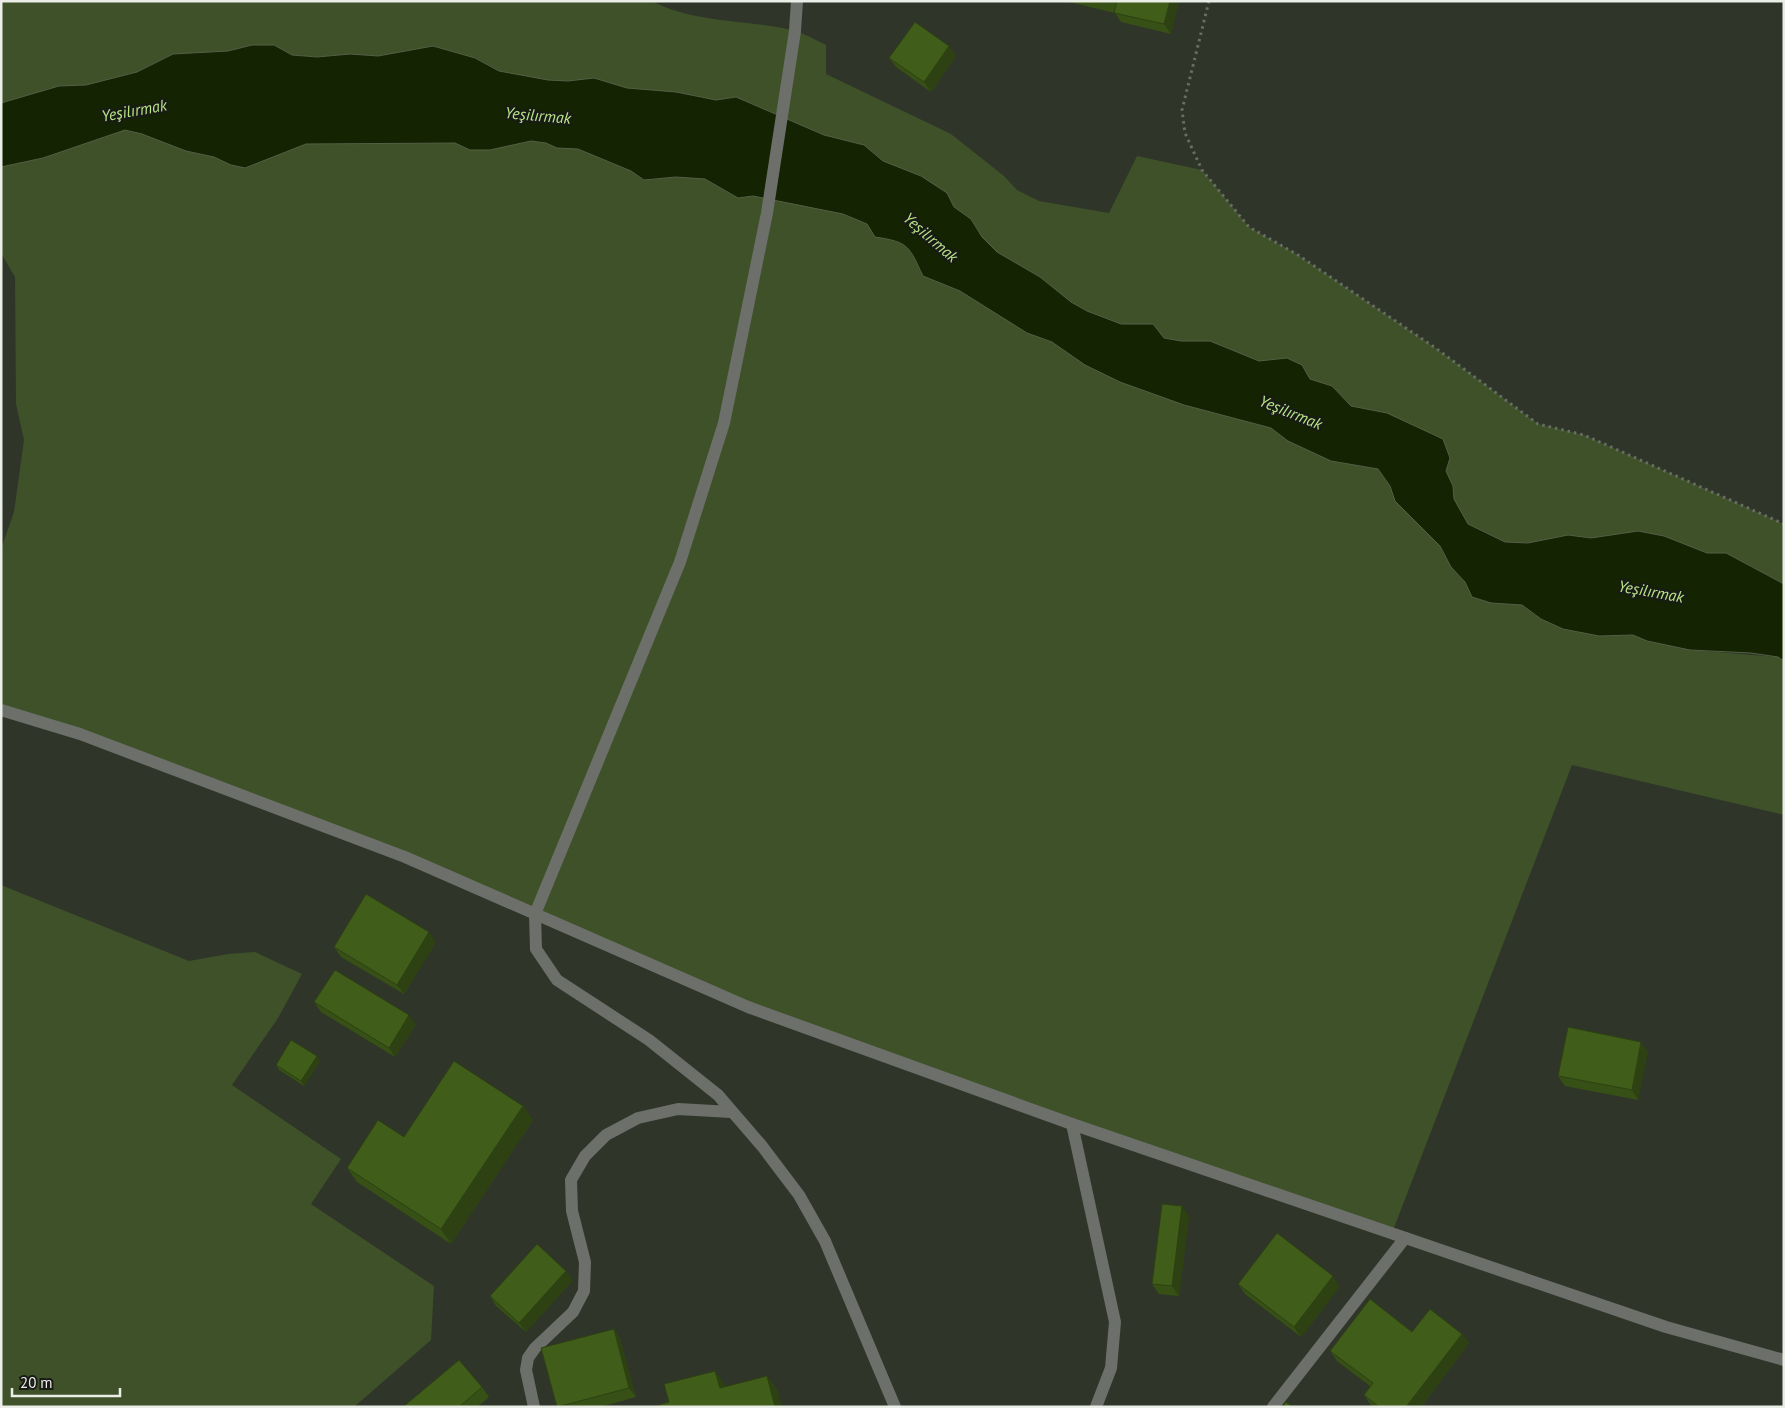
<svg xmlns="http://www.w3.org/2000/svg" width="1785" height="1408" viewBox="0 0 1785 1408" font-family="'PT Sans',sans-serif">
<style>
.green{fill:#3e5129}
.water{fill:#142301;stroke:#546046}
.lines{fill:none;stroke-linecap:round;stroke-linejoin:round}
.path{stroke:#696e64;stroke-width:3;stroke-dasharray:2.5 4;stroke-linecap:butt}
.service{stroke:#6d706a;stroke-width:12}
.minor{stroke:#6d706a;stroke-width:12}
.tertiary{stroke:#6d706a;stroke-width:12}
.wall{fill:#375016}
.shaded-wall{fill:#2d4112}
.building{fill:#405d19;stroke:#2d4112}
.labels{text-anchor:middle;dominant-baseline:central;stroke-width:4.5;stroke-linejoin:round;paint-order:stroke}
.water-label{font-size:16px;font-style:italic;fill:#b9e587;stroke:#181b16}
</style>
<rect width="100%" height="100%" fill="#2f3529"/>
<g class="green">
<path d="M1 1H652C695 24 749 19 795 31 805 34 816 40 826 45V74L951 134 1004 176 1017 190 1039 201 1109 213 1137 156 1202 170 1249 227 1298 255 1437 349 1538 424 1584 435 1784 524V584L1726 553H1707L1664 536 1638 531 1591 538 1568 535 1528 543 1505 542 1468 524 1454 499 1453 486 1446 471 1450 458 1387 413 1351 406 1332 386 1310 379 1302 365 1274 359 1259 361 1210 341H1181L1164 338 1153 324H1121L1087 311 1071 302 1040 277 997 252 982 237 971 219 954 207 947 193 921 176 883 161 864 145 824 135 736 97 716 100 676 92 626 88 594 78 568 81 548 80 499 71 475 58 433 46 378 56 350 54 317 57 292 55 274 45H252L228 51 173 54 137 72 86 85 59 86 1 103Z"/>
<path d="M125 130 142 134 186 151 214 157 231 165 245 167 306 144 455 143 470 150 531 141 546 143 557 148 578 149 631 171 644 180 676 177 705 179 738 198 753 196 843 214 867 224 876 237C910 242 909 247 923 276L960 291 1027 333 1052 342 1085 365 1120 382 1184 405 1271 428 1288 441 1331 461 1378 469 1390 486 1395 501 1440 546 1451 567 1465 582 1472 597 1491 603 1522 605 1541 619 1563 629 1599 636 1633 635 1647 641 1690 650 1778 657 1784 661V815L1572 765 1392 1233 748 1007 405 857 1 710V549L14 512 24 440 16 404 15 277 1 253V167L43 158Z"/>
<polygon points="1,885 189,961 228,954 255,952 302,974 278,1018 232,1085 341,1159 311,1204 434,1286 431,1340 354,1407 1,1407"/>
</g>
<path class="water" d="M252 45H274L292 55 317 57 350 54 378 56 433 46 475 58 499 71 548 80 568 81 594 78 627 88 676 92 716 100 736 97 824 135 864 145 883 161 921 176 947 193 954 207 971 219 982 237 997 252 1040 277 1071 302 1087 311 1121 324H1153L1164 338 1181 341H1210L1259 361 1287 358 1302 365 1310 379 1332 386 1351 406 1387 413 1443 439 1450 458 1446 471 1453 486 1454 499 1468 524 1505 542 1528 543 1568 535 1591 538 1638 531 1664 536 1707 553H1726L1784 584V661L1778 657 1751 653 1690 650 1647 641 1633 635 1599 636 1563 629 1541 619 1522 605 1491 603 1472 597 1465 582 1451 567 1440 546 1395 501 1390 486 1378 469 1331 461 1288 441 1271 428 1184 405 1120 382 1085 365 1052 342 1027 333 960 291 923 276C909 247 910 242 875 237L867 224 843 214 753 196 738 198 705 179 676 177 644 180 631 171 578 149 557 148 546 143 531 141 490 150H470L455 143 306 144 245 168 231 165 214 157 186 151 142 134 125 130 43 158 1 167V103L59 86 86 85 137 72 173 54 228 51Z"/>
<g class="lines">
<polyline class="path" points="1209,1 1182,110 1185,133 1202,170 1249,227 1298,255 1437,349 1538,424 1584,435 1784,524"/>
<g class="service">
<polyline points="534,1407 526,1370 528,1358 535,1348 573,1312 584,1291 585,1262 572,1211 571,1180 585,1156 606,1135 638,1118 678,1109 731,1112"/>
<polyline points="1273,1407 1405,1238"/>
</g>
<g class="minor">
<polyline points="535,914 536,949 557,980 649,1040 718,1095 762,1146 799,1195 825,1241 895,1407"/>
<polyline points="1072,1124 1115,1322 1111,1368 1096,1407"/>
</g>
<g class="tertiary">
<polyline points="1,710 80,734 405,857 748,1007 1072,1124 1666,1327 1784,1360"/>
<polyline points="535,914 680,562 724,423 767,213 795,31 797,1"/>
</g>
</g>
<g class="wall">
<polygon points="1065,1 1179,1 1171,34 1121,22 1115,13"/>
<polygon points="949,46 956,56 931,92 896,67 889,58"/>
<polygon points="436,942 404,994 341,957 334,947"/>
<polygon points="314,1002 416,1024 395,1057 321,1012"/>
<polygon points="1648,1051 1638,1100 1565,1086 1558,1076"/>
<polygon points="320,1061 304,1086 279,1070 276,1065"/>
<polygon points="523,1106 533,1120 451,1244 357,1182 347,1168 404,1137"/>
<polygon points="1189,1216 1179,1296 1159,1294 1152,1284"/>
<polygon points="573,1280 526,1332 496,1306 490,1296"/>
<polygon points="1238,1284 1340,1286 1301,1337 1245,1294"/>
<polygon points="614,1329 620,1339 636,1397 600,1407 557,1407"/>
<polygon points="1412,1332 1462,1334 1469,1343 1421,1407 1373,1407 1371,1405 1364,1395 1370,1386 1337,1361 1330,1351"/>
<polygon points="482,1387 489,1397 477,1407 403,1407"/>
</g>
<g class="shaded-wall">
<polygon points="1170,1 1179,1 1171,34 1164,24"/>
<polygon points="949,46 956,56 931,92 924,82"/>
<polygon points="429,932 436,942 404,994 397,985"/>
<polygon points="409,1015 416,1024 395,1057 389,1048"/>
<polygon points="1641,1042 1648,1051 1638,1100 1632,1090"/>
<polygon points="317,1056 320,1061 304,1086 301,1081"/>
<polygon points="523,1106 533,1120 451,1244 441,1229"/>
<polygon points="1182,1206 1189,1216 1179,1296 1172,1286"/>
<polygon points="566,1271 573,1280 526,1332 519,1323"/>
<polygon points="1333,1276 1340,1286 1301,1337 1294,1327"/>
<polygon points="614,1329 620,1339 636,1397 629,1388"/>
<polygon points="1462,1334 1469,1343 1421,1407 1406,1407"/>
<polygon points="715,1371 725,1385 730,1403 720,1388"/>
<polygon points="767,1376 778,1390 782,1407 775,1407"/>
</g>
<g class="building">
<polygon points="1117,1 1170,1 1164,24 1114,13"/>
<polygon points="915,22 949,46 924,82 889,58"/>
<polygon points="366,894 429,932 397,985 334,947"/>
<polygon points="335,970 409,1015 389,1048 314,1002"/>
<polygon points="1568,1027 1641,1042 1632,1090 1558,1076"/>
<polygon points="291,1040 317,1056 301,1081 276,1065"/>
<polygon points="454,1061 523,1106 441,1229 347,1168 378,1120 404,1137"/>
<polygon points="1162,1204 1182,1206 1172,1286 1152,1284"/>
<polygon points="1277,1233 1333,1276 1294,1327 1238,1284"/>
<polygon points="537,1244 566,1271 519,1323 490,1296"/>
<polygon points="1370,1299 1412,1332 1430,1309 1462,1334 1406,1407 1379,1407 1364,1395 1373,1383 1330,1351"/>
<polygon points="614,1329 629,1388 557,1407 541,1348"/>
<polygon points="459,1360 482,1387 459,1407 403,1407"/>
<polygon points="715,1371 720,1388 767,1376 775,1407 652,1407 669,1402 664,1384"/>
<polygon points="1286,1402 1293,1407 1282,1407"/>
</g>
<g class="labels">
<g class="water-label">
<text transform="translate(134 110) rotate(-10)">Yeşilırmak</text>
<text transform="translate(538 115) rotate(5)">Yeşilırmak</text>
<text transform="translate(931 237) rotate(41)">Yeşilırmak</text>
<text transform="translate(1291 412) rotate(22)">Yeşilırmak</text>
<text transform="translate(1651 591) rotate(10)">Yeşilırmak</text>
</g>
</g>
<rect width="1785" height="1408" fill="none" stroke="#eaeee7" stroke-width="5"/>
<path d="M12 1388v8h108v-8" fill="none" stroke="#eaeee7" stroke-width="2.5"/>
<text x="20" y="1388" font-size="15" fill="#eaeee7" stroke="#181b16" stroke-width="4" paint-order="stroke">20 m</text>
</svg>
